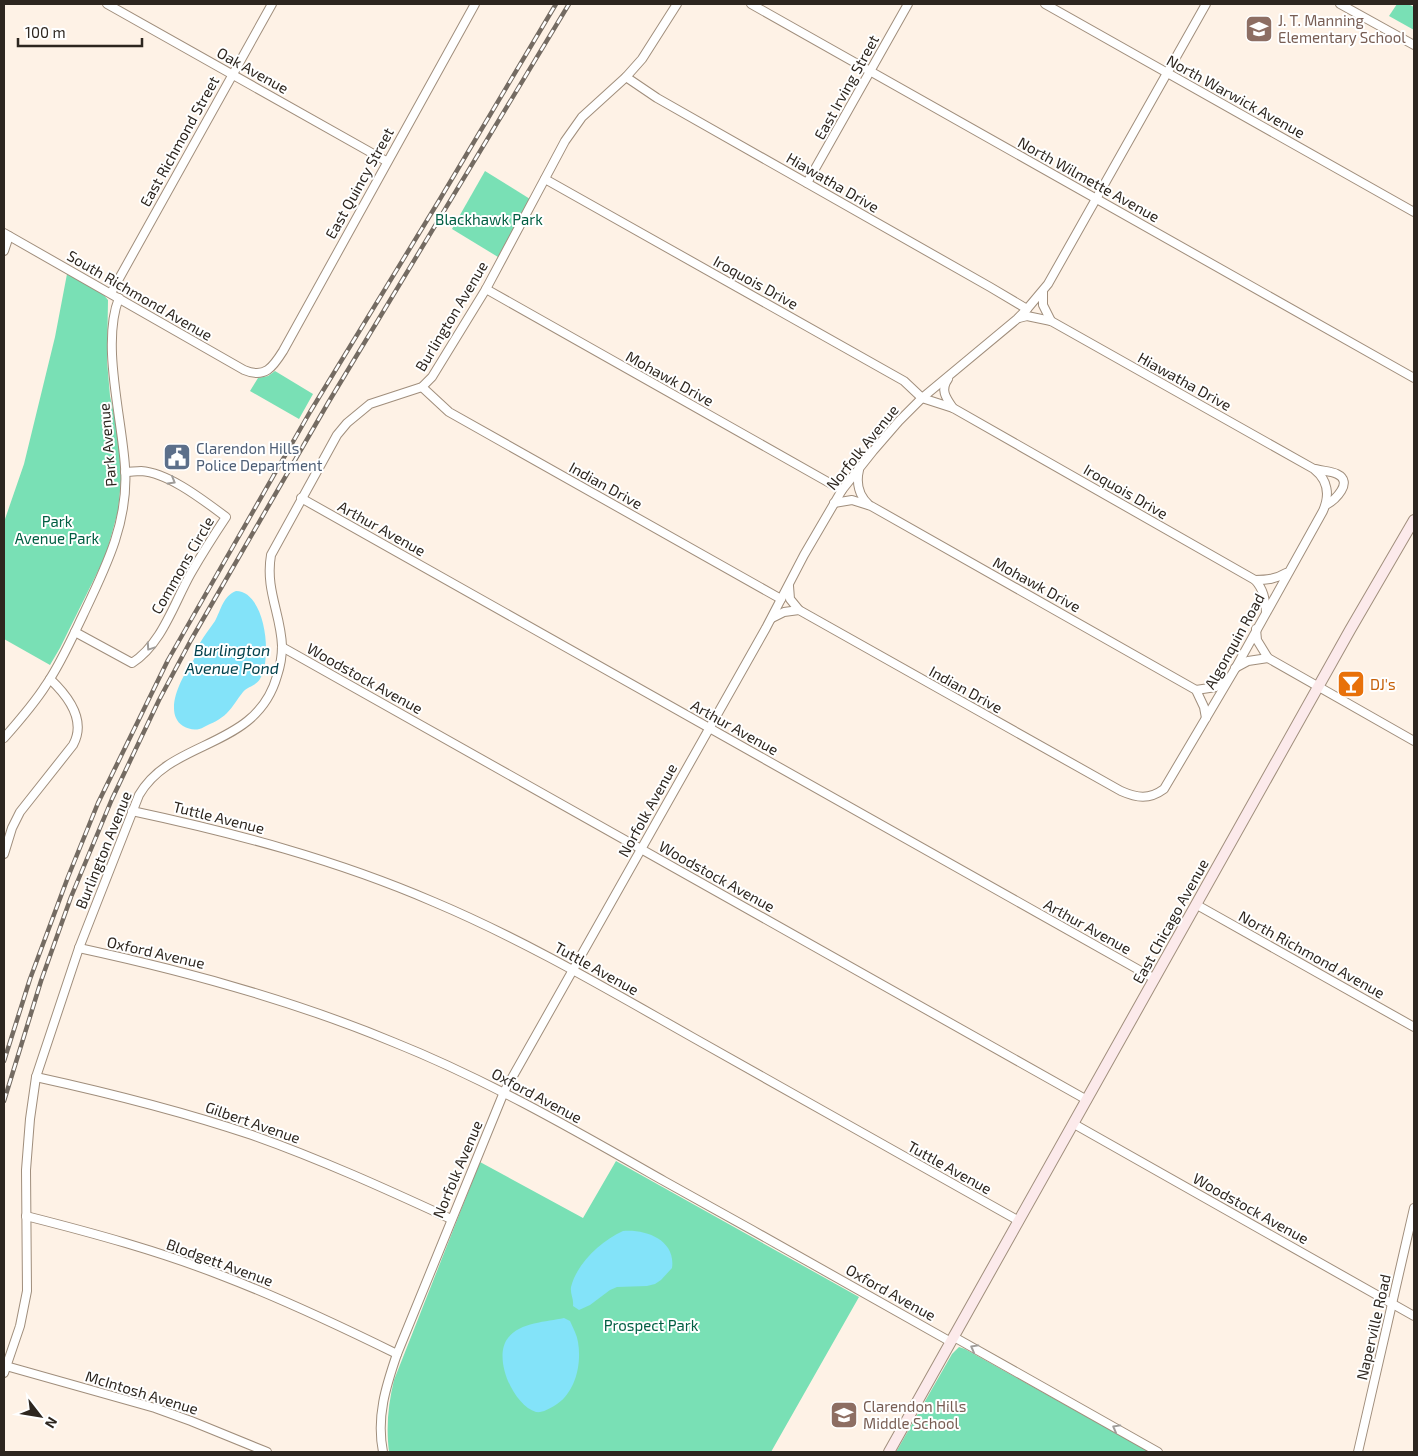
<svg xmlns="http://www.w3.org/2000/svg" width="1418" height="1456" viewBox="0 0 1418 1456" font-family="'Exo 2',sans-serif">
<style>
.green{fill:#79e0b5}
.water{fill:#83e3f9}
.lines{fill:none;stroke-linecap:round;stroke-linejoin:round}
.street-casing{stroke:#a08e7c;stroke-width:10}
.secondary-casing{stroke:#a08e7c;stroke-width:12}
.street{stroke:#fff;stroke-width:8}
.secondary{stroke:#fceaeb;stroke-width:10}
.rail-casing{stroke:#746b62;stroke-width:4.5}
.rail{stroke:#fff;stroke-width:2.5;stroke-dasharray:8;stroke-linecap:butt}
.oneway{stroke:#a09d9a}
.labels{text-anchor:middle;dominant-baseline:central;stroke-width:4;stroke-linejoin:round;paint-order:stroke}
.education-label{font-size:15px;fill:#785e54;stroke:#fff;text-anchor:start}
.street-label{font-size:15px;fill:#2d261f;stroke:#fff}
.park-label{font-size:15px;fill:#015e42;stroke:#fff}
.service-label{font-size:15px;fill:#4e5e75;stroke:#fff;text-anchor:start}
.food-label{font-size:15px;fill:#c56008;stroke:#fff;text-anchor:start}
.water-label{font-size:16px;font-style:italic;fill:#03424d;stroke:#fff}
</style>
<rect width="100%" height="100%" fill="#fef2e6"/>
<g class="green">
<polygon points="1397,4 1408,4 1414,7 1414,30 1389,16"/>
<polygon points="485,171 530,199 498,257 452,229"/>
<path d="M67 274C78 280 102 290 108 300L107 361 110 396 118 432 122 471 118 511 107 551 100 567 60 648 50 665 4 639V522L24 464 55 337Z"/>
<polygon points="275,371 313,394 299,419 250,391 258,378 268,376"/>
<path d="M616 1161 859 1297 771 1452H389C386 1427 388 1405 394 1380L480 1162 583 1218Z"/>
<polygon points="959,1347 965,1349 1150,1452 896,1452 952,1354"/>
</g>
<g class="water">
<path d="M236 591C265 591 273 657 260 679 256 686 248 686 243 692 237 699 233 707 227 713 220 720 212 723 204 727 197 731 190 730 183 726 162 712 183 675 193 661 196 656 198 649 200 643 204 636 210 628 215 621 221 610 223 596 236 591Z"/>
<path d="M623 1231C646 1229 676 1240 672 1268L661 1280 655 1284 647 1286 617 1287 610 1290 590 1305 579 1310 573 1306C574 1299 570 1294 571 1287 577 1263 601 1241 623 1231Z"/>
<path d="M564 1318 570 1321C573 1328 577 1335 578 1342 582 1365 575 1394 554 1406 549 1409 542 1413 536 1412 514 1406 492 1358 508 1338 520 1322 547 1322 564 1318Z"/>
</g>
<g class="lines">
<g class="street-casing">
<g id="street">
<polyline points="107,4 386,161"/>
<polyline points="751,4 1414,378"/>
<polyline points="1045,4 1414,212"/>
<polyline points="1340,4 1414,45"/>
<polyline points="626,77 657,98 990,287 1027,309"/>
<path d="M545 179 904 381 922 398 953 408 1255 580C1264 590 1265 599 1266 612"/>
<polyline points="807,183 908,4"/>
<path d="M4 233 244 370C265 379 273 367 283 351L475 4"/>
<polyline points="4,251 9,236"/>
<polyline points="486,289 842,490"/>
<polyline points="1043,292 1043,305 1051,321"/>
<polyline points="111,293 272,4"/>
<path d="M948 379C940 390 946 398 953 408"/>
<polyline points="422,387 449,412 781,599"/>
<path d="M1316 469C1322 471 1331 471 1337 474 1354 482 1335 500 1326 505"/>
<path d="M859 470C856 483 859 496 869 505"/>
<polyline points="301,498 1155,979"/>
<polyline points="834,503 852,500 871,506 1196,690 1204,707 1206,718"/>
<path d="M1255 580C1267 580 1276 579 1286 573"/>
<polyline points="789,586 790,599 799,610"/>
<path d="M772 618 784 612 799 610 1121 791C1137 798 1149 800 1164 789L1235 669 1323 511C1330 495 1328 480 1314 469L1051 321 1027 316 1019 318"/>
<polyline points="1256,629 1257,640 1268,658 1414,741"/>
<path d="M75 632 132 663C162 644 174 603 191 573 202 554 214 535 226 517 203 500 169 473 141 471 136 471 130 472 125 472"/>
<polyline points="282,647 1087,1100"/>
<polyline points="1235,668 1248,661 1268,658"/>
<polyline points="1196,690 1216,687 1227,680"/>
<path d="M4 738C19 721 34 704 46 685 61 663 72 638 83 615 106 567 129 521 125 467 122 418 101 343 119 298"/>
<path d="M132 811C235 833 337 860 434 902 524 940 607 989 692 1037 801 1098 910 1160 1019 1221"/>
<path d="M4 854 12 828 20 812 73 745C87 720 68 696 50 679"/>
<polyline points="1197,905 1414,1027"/>
<path d="M79 948C186 971 292 1000 393 1042 488 1080 576 1131 664 1181 760 1234 855 1288 951 1342"/>
<path d="M36 1077C109 1093 181 1111 252 1135 320 1159 386 1189 451 1219"/>
<polyline points="1074,1124 1414,1316"/>
<path d="M26 1216C93 1233 159 1251 223 1276 283 1299 340 1326 397 1354"/>
<polyline points="954,1337 1158,1452"/>
<polyline points="6,1366 155,1408 191,1421 267,1452"/>
<path d="M4 1373 20 1326 27 1291 26 1170 30 1119 36 1077 79 948 139 795C172 738 256 750 277 676 280 667 282 655 282 646 281 614 265 590 271 555L337 435 347 423 370 404 422 387 432 377 486 289 565 141 582 117 626 77 642 59 677 4"/>
<path d="M383 1452C376 1417 386 1386 397 1354L504 1092 766 628 804 555 842 490 873 451 899 421 922 398 1017 319 1027 309 1048 284 1206 4"/>
<polyline points="1358,1452 1414,1208"/>
</g>
</g>
<g class="secondary-casing">
<polyline id="secondary" points="889,1452 1350,630 1414,520"/>
</g>
<use href="#street" class="street"/>
<use href="#secondary" class="secondary"/>
<g class="rail-casing">
<g id="rail">
<polyline points="4,1061 30,979 68,877 98,803 168,660 310,412 440,199 556,4"/>
<polyline points="4,1101 41,981 71,897 112,799 159,700 191,640 328,403 569,4"/>
</g>
</g>
<use href="#rail" class="rail"/>
</g>
<defs><path id="oneway-chevron" d="M-2-3.5L2.5 0L-2 3.5" fill="none" stroke-width="1.6" stroke-linecap="round" stroke-linejoin="round" transform="scale(1.25)"/></defs>
<g class="oneway">
<use href="#oneway-chevron" transform="translate(172 481) rotate(30)"/>
<use href="#oneway-chevron" transform="translate(150 647) rotate(124)"/>
<use href="#oneway-chevron" transform="translate(974 1348) rotate(-151)"/>
<use href="#oneway-chevron" transform="translate(1116 1428) rotate(-151)"/>
</g>
<defs>
<g id="school-square" transform="scale(1.4375)"><rect x="-9" y="-9" width="18" height="18" rx="4" fill="#8d6e63" stroke="#fff"/><path d="M0-5L7-2L0 1L-7-2ZM-4 1L0 2.5L4 1V4Q0 6-4 4Z" fill="#fff"/></g>
<g id="civic-square" transform="scale(1.4375)"><rect x="-9" y="-9" width="18" height="18" rx="4" fill="#5c6f8a" stroke="#fff"/><path d="M-.6-6.5H3V-4.5H.6V-3L4-1V1h2V6H-6V1h2V-1L-.6-3ZM-1.2 2.5V6h2.4V2.5Z" fill="#fff"/></g>
<g id="bar-square" transform="scale(1.4375)"><rect x="-9" y="-9" width="18" height="18" rx="4" fill="#e8710a" stroke="#fff"/><path d="M-6-5H6L.8 .8V4.5H3.5V6h-7V4.5H-.8V.8Z" fill="#fff"/></g>
</defs>
<g fill-rule="evenodd">
<use href="#school-square" x="1259" y="29"/>
<use href="#civic-square" x="177" y="457"/>
<use href="#bar-square" x="1351" y="684"/>
<use href="#school-square" x="844" y="1415"/>
</g>
<g class="labels">
<g class="education-label">
<text x="1278" y="20">J. T. Manning<tspan x="1278" dy="17">Elementary School</tspan></text>
<text x="863" y="1406">Clarendon Hills<tspan x="863" dy="17">Middle School</tspan></text>
</g>
<g class="street-label">
<text transform="translate(253 70) rotate(29)">Oak Avenue</text>
<text transform="translate(846 87) rotate(-61)">East Irving Street</text>
<text transform="translate(1236 96) rotate(29)">North Warwick Avenue</text>
<text transform="translate(179 141) rotate(-61)">East Richmond Street</text>
<text transform="translate(1089 179) rotate(29)">North Wilmette Avenue</text>
<text transform="translate(833 182) rotate(30)">Hiawatha Drive</text>
<text transform="translate(359 183) rotate(-61)">East Quincy Street</text>
<text transform="translate(756 282) rotate(29)">Iroquois Drive</text>
<text transform="translate(140 295) rotate(30)">South Richmond Avenue</text>
<text transform="translate(451 316) rotate(-59)">Burlington Avenue</text>
<text transform="translate(670 378) rotate(29)">Mohawk Drive</text>
<text transform="translate(1185 381) rotate(29)">Hiawatha Drive</text>
<text transform="translate(107 445) rotate(-95)">Park Avenue</text>
<text transform="translate(862 447) rotate(-51)">Norfolk Avenue</text>
<text transform="translate(606 485) rotate(29)">Indian Drive</text>
<text transform="translate(1126 491) rotate(30)">Iroquois Drive</text>
<text transform="translate(382 528) rotate(29)">Arthur Avenue</text>
<text transform="translate(182 565) rotate(-60)">Commons Circle</text>
<text transform="translate(1037 584) rotate(29)">Mohawk Drive</text>
<text transform="translate(1234 641) rotate(-61)">Algonquin Road</text>
<text transform="translate(365 678) rotate(29)">Woodstock Avenue</text>
<text transform="translate(966 689) rotate(29)">Indian Drive</text>
<text transform="translate(735 727) rotate(29)">Arthur Avenue</text>
<text transform="translate(647 810) rotate(-61)">Norfolk Avenue</text>
<text transform="translate(219 817) rotate(14)">Tuttle Avenue</text>
<text transform="translate(103 850) rotate(-68)">Burlington Avenue</text>
<text transform="translate(717 876) rotate(29)">Woodstock Avenue</text>
<text transform="translate(1170 921) rotate(-61)">East Chicago Avenue</text>
<text transform="translate(1088 926) rotate(29)">Arthur Avenue</text>
<text transform="translate(156 952) rotate(13)">Oxford Avenue</text>
<text transform="translate(1312 954) rotate(29)">North Richmond Avenue</text>
<text transform="translate(597 968) rotate(29)">Tuttle Avenue</text>
<text transform="translate(537 1095) rotate(28)">Oxford Avenue</text>
<text transform="translate(253 1122) rotate(19)">Gilbert Avenue</text>
<text transform="translate(950 1167) rotate(29)">Tuttle Avenue</text>
<text transform="translate(457 1169) rotate(-67)">Norfolk Avenue</text>
<text transform="translate(1251 1208) rotate(29)">Woodstock Avenue</text>
<text transform="translate(220 1262) rotate(20)">Blodgett Avenue</text>
<text transform="translate(891 1292) rotate(29)">Oxford Avenue</text>
<text transform="translate(1373 1327) rotate(-77)">Naperville Road</text>
<text transform="translate(142 1392) rotate(17)">McIntosh Avenue</text>
</g>
<g class="park-label">
<text x="489" y="219">Blackhawk Park</text>
<text x="57" y="521">Park<tspan x="57" dy="17">Avenue Park</tspan></text>
<text x="651" y="1325">Prospect Park</text>
</g>
<g class="service-label">
<text x="196" y="448">Clarendon Hills<tspan x="196" dy="17">Police Department</tspan></text>
</g>
<g class="food-label">
<text x="1370" y="684">DJ's</text>
</g>
<g class="water-label">
<text x="232" y="649">Burlington<tspan x="232" dy="18">Avenue Pond</tspan></text>
</g>
</g>
<rect width="1418" height="1456" fill="none" stroke="#2d261f" stroke-width="10"/>
<g transform="translate(40 1416) rotate(121)" stroke="#ffffff" stroke-width="4" paint-order="stroke">
<path d="M0-4L9 19L0 12L-9 19Z" fill="#2d261f"/>
<text y="-8" font-size="14" font-weight="bold" text-anchor="middle" fill="#2d261f">N</text>
</g>
<path d="M18 38v8h124v-8" fill="none" stroke="#2d261f" stroke-width="2.5"/>
<text x="25" y="38" font-size="15" fill="#2d261f" stroke="#ffffff" stroke-width="4" paint-order="stroke">100 m</text>
</svg>
